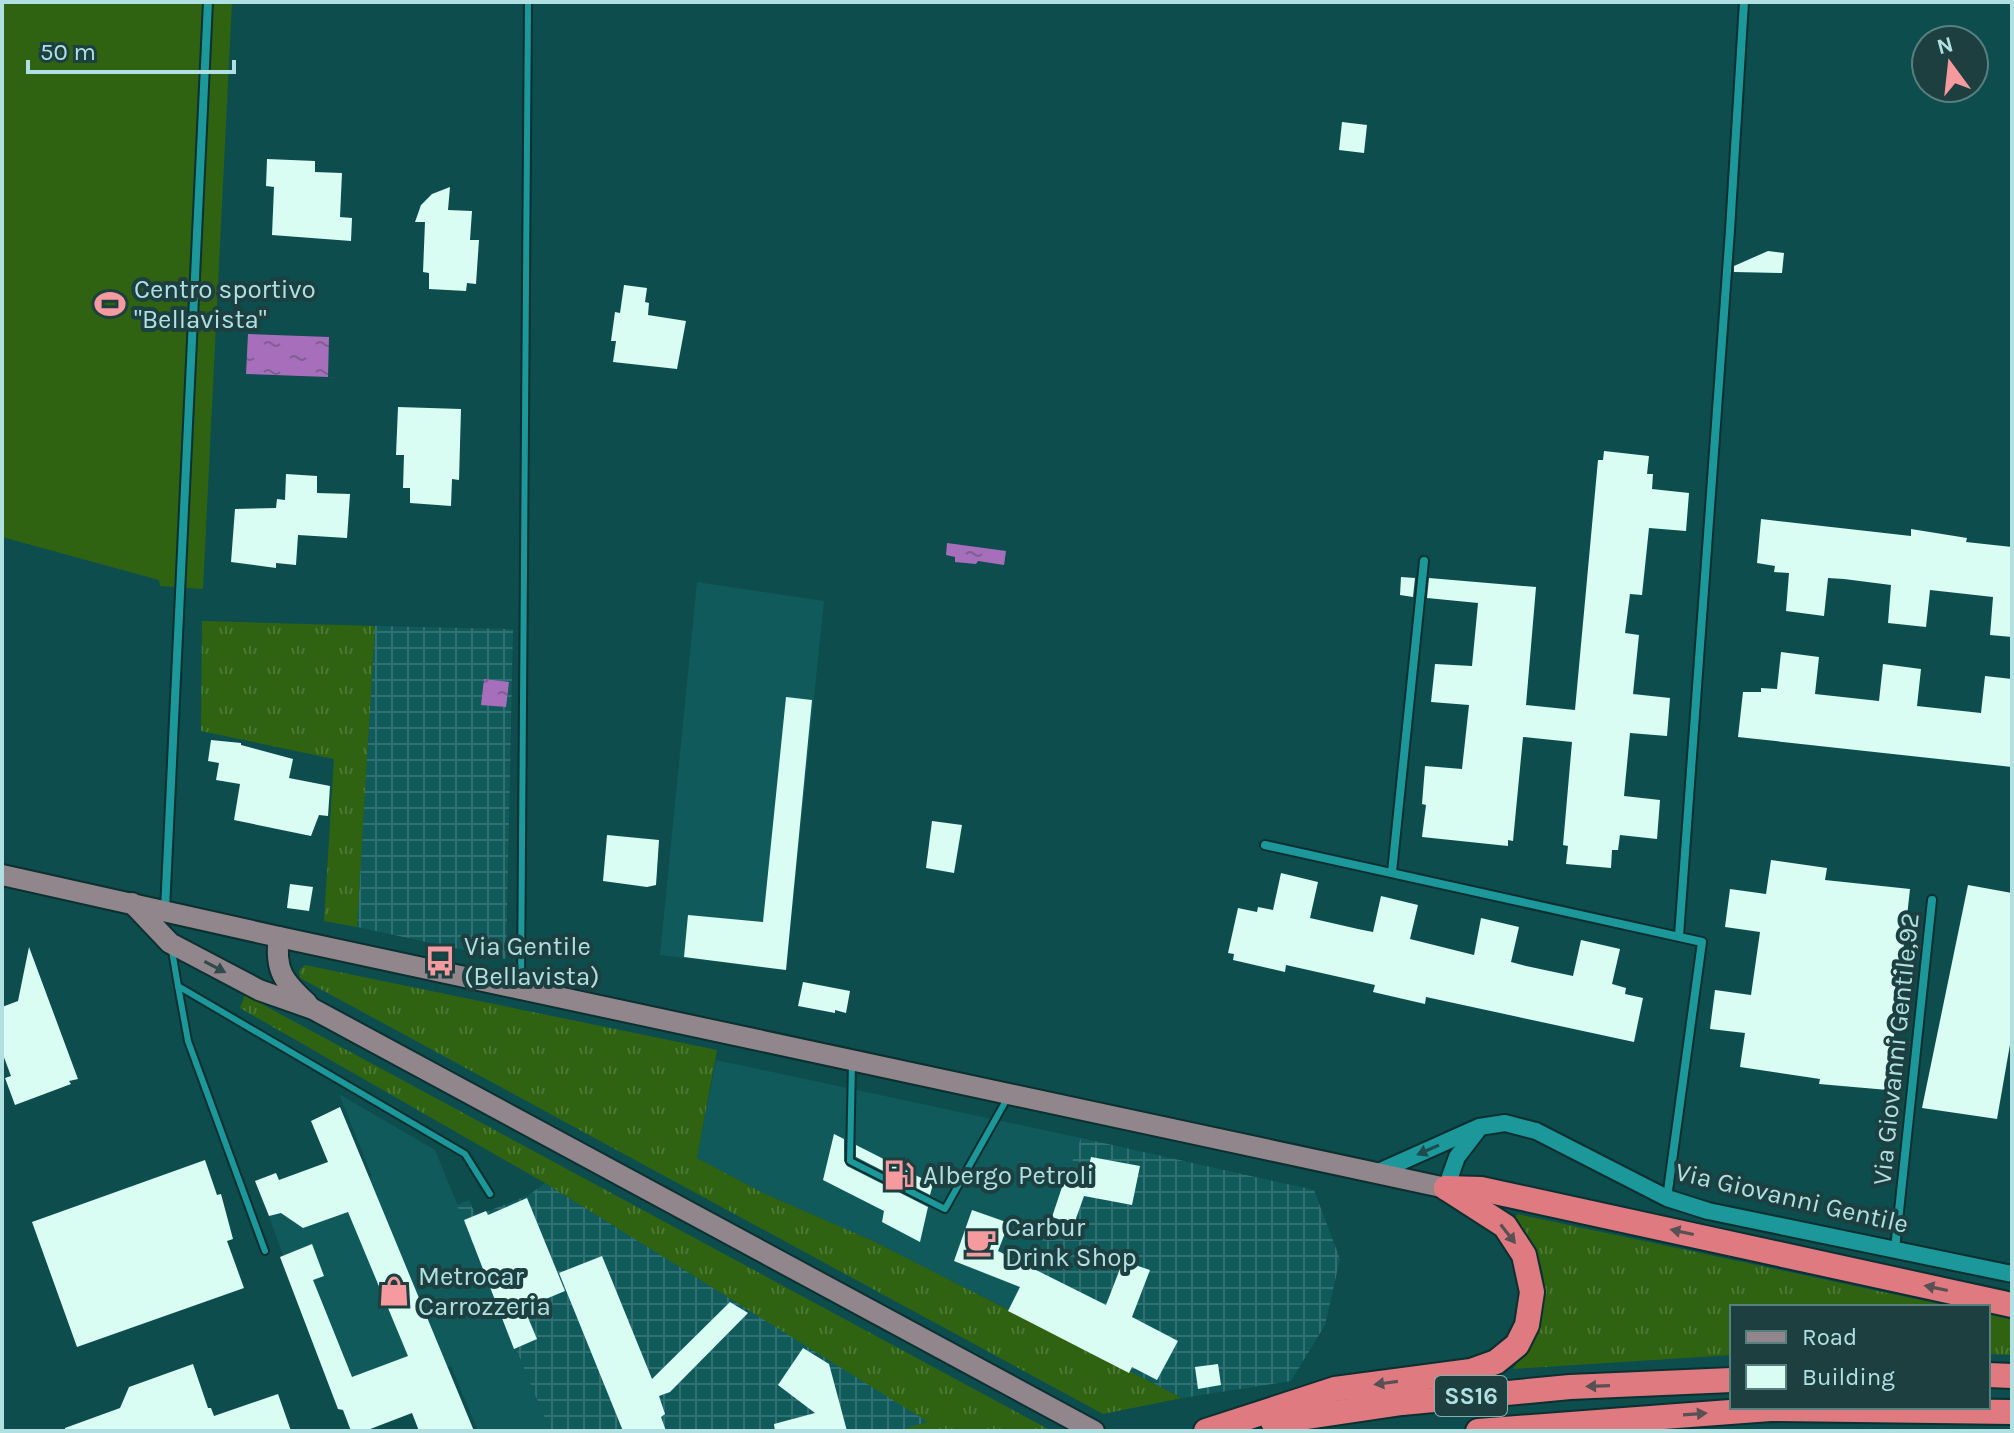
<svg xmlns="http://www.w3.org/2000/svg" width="2014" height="1433" viewBox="0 0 2014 1433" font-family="Karla,sans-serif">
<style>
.built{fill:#115a5b}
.industrial{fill:url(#industrial-grid)}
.grass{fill:url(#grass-tufts)}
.pitch{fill:#2f6312}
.water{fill:url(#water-ripples)}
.building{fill:#d9fdf3}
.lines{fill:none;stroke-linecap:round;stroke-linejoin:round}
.lane-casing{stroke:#0c2f30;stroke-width:10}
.street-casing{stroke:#0c2f30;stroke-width:12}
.secondary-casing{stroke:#0c2f30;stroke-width:20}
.primary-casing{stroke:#0c2f30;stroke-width:24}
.highway-casing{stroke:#0c2f30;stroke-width:28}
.lane{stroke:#1c989a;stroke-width:6}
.street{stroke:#1c989a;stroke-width:8}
.secondary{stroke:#1c989a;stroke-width:16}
.primary{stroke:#91868b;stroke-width:20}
.highway{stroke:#df7a81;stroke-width:24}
.oneway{fill:#2e4a4b}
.oneway2{fill:#1d4c4e}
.oneway3{fill:#575154}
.labels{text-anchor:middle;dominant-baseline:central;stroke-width:8;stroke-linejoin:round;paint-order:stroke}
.shield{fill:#1d3f40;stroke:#84b0b1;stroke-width:2}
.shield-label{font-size:24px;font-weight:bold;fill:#b0e0e1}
.poi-label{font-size:26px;fill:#b0e0e1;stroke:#1d3f40;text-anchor:start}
.street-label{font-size:26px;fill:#b0e0e1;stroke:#1d3f40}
</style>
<defs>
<pattern id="industrial-grid" width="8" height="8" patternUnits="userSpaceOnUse" patternTransform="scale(2)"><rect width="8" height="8" fill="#115a5b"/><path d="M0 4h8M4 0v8" fill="none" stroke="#317172"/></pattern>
<pattern id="grass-tufts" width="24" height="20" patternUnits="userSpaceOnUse" patternTransform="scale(2)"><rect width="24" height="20" fill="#2f6312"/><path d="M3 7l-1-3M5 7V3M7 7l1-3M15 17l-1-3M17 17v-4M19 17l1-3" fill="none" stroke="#4b7934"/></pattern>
<pattern id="water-ripples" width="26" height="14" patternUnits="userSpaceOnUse" patternTransform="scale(2)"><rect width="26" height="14" fill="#a76ebb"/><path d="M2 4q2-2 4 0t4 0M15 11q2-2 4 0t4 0" fill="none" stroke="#7f5f91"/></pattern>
</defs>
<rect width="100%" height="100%" fill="#0d4d4e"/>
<g class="built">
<polygon points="697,582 824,601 786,970 660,955"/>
<polygon points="716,1060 1081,1138 1015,1313 873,1241 763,1193 697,1158"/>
<polygon points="339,1094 435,1150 550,1431 478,1431 451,1366 338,1409 269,1216 372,1176"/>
</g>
<g class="industrial">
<polygon points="375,626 513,629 506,959 357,927"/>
<polygon points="1081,1138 1314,1190 1340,1259 1325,1325 1291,1381 1182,1398 1015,1313"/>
<polygon points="545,1183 929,1422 897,1431 550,1431 457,1205 469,1200 476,1216 529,1195"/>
</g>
<g class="grass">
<polygon points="202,621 375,626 357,927 324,921 334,759 201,731"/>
<polygon points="305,965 717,1050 697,1158 763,1193 873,1241 1182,1398 1103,1414 300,978 299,971"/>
<polygon points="245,995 1048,1429 1036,1431 896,1431 928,1422 545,1183 240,1008"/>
<path d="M1517 1214 1953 1307H1732V1355L1513 1369C1549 1317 1559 1272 1515 1219Z"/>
<polygon points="1988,1314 2012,1320 2012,1355 1988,1354"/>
</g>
<polygon class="pitch" points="2,2 232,2 203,589 160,586 159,580 2,537"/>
<g class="water">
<polygon points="248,334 329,337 328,377 246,374"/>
<polygon points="947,543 1006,551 1004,565 978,561 976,564 955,562 955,557 946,555"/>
<polygon points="484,679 509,682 506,707 481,705"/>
</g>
<g class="building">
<polygon points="1342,122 1367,125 1364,153 1339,150"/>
<polygon points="267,159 315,161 315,172 342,173 340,217 352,218 351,241 272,235 274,187 266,186"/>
<polygon points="450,187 448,210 472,211 470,240 479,240 476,284 467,283 466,291 429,289 429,273 423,272 425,222 415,222 421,205 432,194"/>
<polygon points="1768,251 1784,253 1782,273 1734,272 1734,266"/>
<polygon points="624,285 647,288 645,302 649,303 648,315 686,321 677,369 613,362 616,341 611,341 615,312 620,313"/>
<polygon points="398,407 461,409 459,480 452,479 451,506 410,503 410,488 403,488 404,455 396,455"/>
<polygon points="1604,451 1649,456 1647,474 1653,474 1652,489 1689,493 1686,531 1649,528 1642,595 1630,594 1625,633 1639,635 1633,694 1670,698 1667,736 1630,733 1624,796 1660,800 1657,839 1620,835 1618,850 1612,850 1611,868 1566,864 1568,846 1563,845 1572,742 1523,737 1513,841 1508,840 1508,846 1422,837 1426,805 1422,804 1425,766 1462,769 1469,705 1431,702 1435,664 1472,666 1478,603 1427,598 1429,578 1536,587 1526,705 1575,710 1598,460 1603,460"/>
<polygon points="286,474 317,476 317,493 350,494 347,538 298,535 296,565 276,563 276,568 231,562 235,509 276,508 277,499 285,500"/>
<polygon points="1761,519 1911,536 1911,529 1967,538 1966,542 2012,547 2012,637 1990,635 1993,597 1930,590 1926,627 1888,623 1891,585 1844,579 1828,578 1824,616 1786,611 1789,573 1774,572 1775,566 1757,563"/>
<polygon points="1401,577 1415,578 1413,597 1400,595"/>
<polygon points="1781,652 1819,657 1815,694 1879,701 1883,664 1921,669 1917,706 1981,713 1985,676 2012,679 2012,767 1738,737 1743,692 1761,692 1761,688 1777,689"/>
<polygon points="786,697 812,700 786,970 684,957 688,915 763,922"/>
<polygon points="211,740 241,743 241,745 293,759 289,778 330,786 328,816 319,815 311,836 234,820 240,784 216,780 219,763 208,761"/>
<polygon points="932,821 962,825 954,873 926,868"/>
<polygon points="607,835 659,840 656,885 647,887 603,881"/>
<polygon points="1771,860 1827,868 1825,880 1910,889 1888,1090 1819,1084 1820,1079 1740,1067 1745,1033 1710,1029 1715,990 1751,995 1760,932 1725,927 1730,889 1766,894"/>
<polygon points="1281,873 1318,882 1310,918 1358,929 1373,932 1381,896 1418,905 1410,939 1474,955 1481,918 1519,927 1511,962 1526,966 1573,976 1581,940 1620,949 1612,984 1626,988 1625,994 1643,998 1634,1042 1426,997 1425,1004 1373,992 1375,985 1286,965 1285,972 1233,960 1234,954 1228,953 1238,908 1257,912 1258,907 1273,910"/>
<polygon points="290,884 313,887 309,911 287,908"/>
<polygon points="1968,885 2012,893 2012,1033 1997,1119 1922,1108"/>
<polygon points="29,947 78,1079 69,1081 71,1084 15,1105 5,1078 11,1076 2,1052 2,1007 18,1001"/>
<polygon points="803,982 850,991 846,1013 835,1010 835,1013 798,1006"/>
<polygon points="340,1107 474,1431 419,1431 412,1413 365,1431 351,1431 343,1410 338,1409 280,1257 312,1244 324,1276 313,1280 352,1377 408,1356 348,1212 303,1228 281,1213 269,1216 255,1181 276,1173 279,1180 328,1162 311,1121"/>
<polygon points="834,1134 844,1139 844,1161 847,1166 928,1207 920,1242 882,1222 884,1211 823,1180"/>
<polygon points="856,1145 933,1184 930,1195 856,1157"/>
<polygon points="1091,1157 1140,1166 1132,1205 1084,1196 1074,1224 1052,1217 1065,1178 1085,1185"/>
<polygon points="205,1160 217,1195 221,1194 233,1239 227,1241 244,1288 77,1347 32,1222"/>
<polygon points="527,1198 565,1291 524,1308 537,1339 514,1349 464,1220 486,1211 488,1215"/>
<polygon points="972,1210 1009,1223 998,1251 1106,1305 1123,1261 1150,1270 1132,1317 1178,1341 1157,1380 1132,1367 1129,1373 1008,1311 1020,1287 954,1261"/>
<polygon points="602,1256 652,1379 730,1302 748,1313 670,1392 659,1396 665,1414 661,1417 666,1431 623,1431 559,1273"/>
<polygon points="803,1348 829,1364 847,1431 775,1431 774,1424 815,1413 778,1385"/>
<polygon points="193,1364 208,1408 211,1408 214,1416 278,1394 291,1431 65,1431 65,1428 120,1408 129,1387"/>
<polygon points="1218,1364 1221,1385 1198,1389 1195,1367"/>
</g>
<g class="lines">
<g class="lane-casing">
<g id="lane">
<polyline points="172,951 178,986 465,1154 490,1194"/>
<polyline points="521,984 528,2"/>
<polyline points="178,986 188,1041 265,1251"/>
<polyline points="852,1063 850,1161 945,1209 1008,1097"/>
</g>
</g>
<g class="street-casing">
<g id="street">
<polyline points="1265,845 1702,942 1667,1198"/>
<polyline points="1392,872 1424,561"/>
<polyline points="165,910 208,2"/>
<polyline points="1679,936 1730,230 1744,2"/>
<polyline points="1895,1249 1932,900"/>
</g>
</g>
<g class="secondary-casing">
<g id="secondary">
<polyline points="1376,1173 1479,1127 1505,1123 1536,1131 1667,1198 1708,1211 2012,1274"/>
<polyline points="1446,1188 1457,1157 1477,1131"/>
</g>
</g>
<g class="primary-casing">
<g id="primary">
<polyline points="2,875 279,937 1446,1188"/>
<polyline points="132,903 170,943 259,990 313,1009 1094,1431"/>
<path d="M279 937C274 970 284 982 307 1003"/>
</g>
</g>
<g class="highway-casing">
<g id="highway">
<polyline points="1446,1188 1481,1189 2012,1305"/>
<polyline points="1988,1375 2012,1376"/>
<polyline points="1273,1422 1402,1403 1570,1387 1732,1380"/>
<polyline points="1206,1431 1335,1389 1471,1371 1496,1362 1517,1345 1527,1325 1532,1292 1524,1255 1505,1226 1446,1188"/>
<polyline points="1478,1431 1770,1409 2012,1412"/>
</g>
</g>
<use href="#lane" class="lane"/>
<use href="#street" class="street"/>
<use href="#secondary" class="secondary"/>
<use href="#primary" class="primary"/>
<use href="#highway" class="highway"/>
</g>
<defs><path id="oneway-solid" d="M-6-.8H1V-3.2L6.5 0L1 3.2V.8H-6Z" transform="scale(2)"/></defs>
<use class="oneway" href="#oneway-solid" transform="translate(215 967) rotate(28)"/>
<use class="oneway2" href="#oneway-solid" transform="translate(1428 1150) rotate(156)"/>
<g class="oneway3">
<use href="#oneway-solid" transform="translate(1682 1232) rotate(-168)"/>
<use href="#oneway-solid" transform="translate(1508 1234) rotate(52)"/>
<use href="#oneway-solid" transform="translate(1936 1288) rotate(-168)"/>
<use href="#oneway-solid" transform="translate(1386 1383) rotate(172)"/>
<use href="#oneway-solid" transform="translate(1598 1386) rotate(178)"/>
<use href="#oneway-solid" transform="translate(1695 1414) rotate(-4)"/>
</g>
<defs>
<g id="stadium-bare" transform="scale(2.4)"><path d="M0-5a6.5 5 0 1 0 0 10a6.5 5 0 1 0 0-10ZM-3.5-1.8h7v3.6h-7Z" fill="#f59b9f" stroke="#1d3f40" stroke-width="2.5" paint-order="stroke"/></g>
<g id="bus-bare" transform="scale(2.4)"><path d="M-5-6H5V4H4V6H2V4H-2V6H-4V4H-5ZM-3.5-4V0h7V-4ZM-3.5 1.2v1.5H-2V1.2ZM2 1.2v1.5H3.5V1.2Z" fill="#f59b9f" stroke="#1d3f40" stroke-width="2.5" paint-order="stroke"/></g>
<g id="fuel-bare" transform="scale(2.4)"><path d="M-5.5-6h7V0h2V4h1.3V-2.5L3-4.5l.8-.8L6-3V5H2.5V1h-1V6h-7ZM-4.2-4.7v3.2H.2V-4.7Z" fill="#f59b9f" stroke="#1d3f40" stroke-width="2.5" paint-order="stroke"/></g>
<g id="cafe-bare" transform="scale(2.4)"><path d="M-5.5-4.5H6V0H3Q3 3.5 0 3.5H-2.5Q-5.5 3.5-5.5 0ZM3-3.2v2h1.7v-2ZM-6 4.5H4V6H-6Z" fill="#f59b9f" stroke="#1d3f40" stroke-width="2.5" paint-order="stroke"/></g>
<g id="shop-bare" transform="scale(2.4)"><path d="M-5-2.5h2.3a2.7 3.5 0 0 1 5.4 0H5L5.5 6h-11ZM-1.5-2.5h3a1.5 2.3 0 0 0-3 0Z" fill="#f59b9f" stroke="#1d3f40" stroke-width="2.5" paint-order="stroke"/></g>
</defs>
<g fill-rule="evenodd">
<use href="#stadium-bare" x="110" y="304"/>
<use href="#bus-bare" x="440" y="961"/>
<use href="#fuel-bare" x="899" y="1175"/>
<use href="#cafe-bare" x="981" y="1242"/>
<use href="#shop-bare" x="394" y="1291"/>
</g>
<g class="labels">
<rect class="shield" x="1435" y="1376" width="72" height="40" rx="6"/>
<g class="shield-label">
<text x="1471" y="1396">SS16</text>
</g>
<g class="poi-label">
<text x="134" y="289">Centro sportivo<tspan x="134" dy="30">"Bellavista"</tspan></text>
<text x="464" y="946">Via Gentile<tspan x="464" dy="30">(Bellavista)</tspan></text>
<text x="923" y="1175">Albergo Petroli</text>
<text x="1005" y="1227">Carbur<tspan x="1005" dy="30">Drink Shop</tspan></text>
<text x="418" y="1276">Metrocar<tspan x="418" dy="30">Carrozzeria</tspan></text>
</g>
<g class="street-label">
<text transform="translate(1896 1049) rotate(-84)">Via Giovanni Gentile,92</text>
<text transform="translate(1792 1198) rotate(13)">Via Giovanni Gentile</text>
</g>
</g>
<rect width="2014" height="1433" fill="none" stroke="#b0e0e1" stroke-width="8"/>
<rect x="1730" y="1305" width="260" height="104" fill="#1d3f40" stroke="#587f80" stroke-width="2"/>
<rect x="1746" y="1331" width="40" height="12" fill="#91868b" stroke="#587f80" stroke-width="2"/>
<text x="1802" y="1345" font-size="24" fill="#b0e0e1">Road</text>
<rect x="1746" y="1365" width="40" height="24" fill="#d9fdf3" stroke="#587f80" stroke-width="2"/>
<text x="1802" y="1385" font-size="24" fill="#b0e0e1">Building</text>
<g transform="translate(1950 64) rotate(345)"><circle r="38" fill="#1d3f40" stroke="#587f80" stroke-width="2"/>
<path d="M0-6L14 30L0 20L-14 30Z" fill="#f59b9f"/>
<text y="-12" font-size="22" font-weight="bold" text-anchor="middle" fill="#b0e0e1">N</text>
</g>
<path d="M28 60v12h206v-12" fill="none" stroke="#b0e0e1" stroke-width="4"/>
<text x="40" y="60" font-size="24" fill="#b0e0e1" stroke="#1d3f40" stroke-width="6" paint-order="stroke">50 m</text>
</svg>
